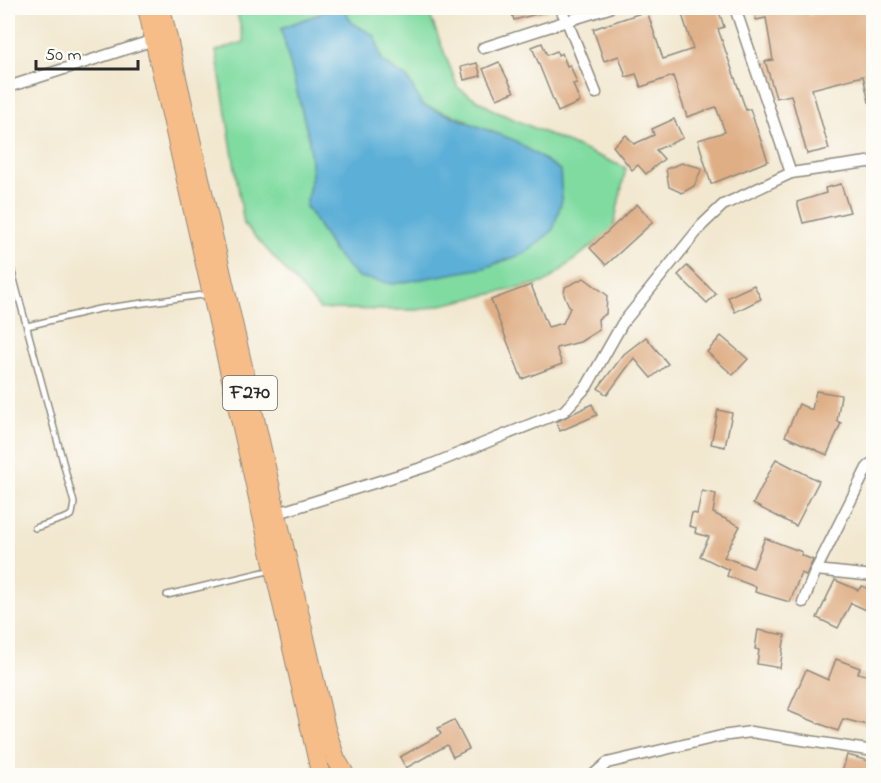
<svg xmlns="http://www.w3.org/2000/svg" width="881" height="783" viewBox="0 0 881 783" font-family="'Indie Flower',sans-serif">
<style>
.green{fill:#80dba1;stroke:#568366;stroke-width:1.5}
.water{fill:#5cafd7;stroke:#446d81;stroke-width:1.5}
.building{fill:#dfae85}
.lines{fill:none;stroke-linecap:round;stroke-linejoin:round}
.lane-casing{stroke:#8e8a7e;stroke-width:8}
.street-casing{stroke:#8e8a7e;stroke-width:13}
.primary-casing{stroke:#8e8a7e;stroke-width:20}
.lane{stroke:#fff;stroke-width:5}
.street{stroke:#fff;stroke-width:10}
.primary{stroke:#f7bd88;stroke-width:18}
.labels{text-anchor:middle;dominant-baseline:central;stroke-width:4.5;stroke-linejoin:round;paint-order:stroke}
.shield{fill:#fdfcf7;stroke:#6a6a68;stroke-width:1.5}
.shield-label{font-size:20px;font-weight:bold;fill:#2b2b2b}
</style>
<rect width="100%" height="100%" fill="#fdfcf7"/>
<filter id="ink" filterUnits="userSpaceOnUse"><feTurbulence type="fractalNoise" baseFrequency=".0167" numOctaves="2"/><feDisplacementMap in="SourceGraphic" scale="12" xChannelSelector="R" yChannelSelector="G"/><feConvolveMatrix kernelMatrix="1 2 1 2 8 2 1 2 1" color-interpolation-filters="sRGB"/></filter>
<filter id="wash" filterUnits="userSpaceOnUse"><feTurbulence type="fractalNoise" baseFrequency=".008" numOctaves="4" result="noise"/><feDisplacementMap in="SourceGraphic" scale="24" xChannelSelector="R" yChannelSelector="G"/><feGaussianBlur stdDeviation="1.35" result="paint"/><feColorMatrix in="noise" values="0 0 0 0 0 0 0 0 0 0 0 0 0 0 0 0 0 1.4 0 .05"/><feComposite in="paint" operator="in"/></filter>
<g filter="url(#wash)">
<rect width="100%" height="100%" fill="#f2e8d0"/>
<polygon class="green" points="236,8 336,8 281,28 309,139 312,174 306,207 467,120 422,105 408,79 382,61 375,36 352,23 344,8 427,8 458,88 495,111 626,168 613,229 546,282 418,310 320,309 244,224 216,51 244,42"/>
<polygon class="water" points="336,8 344,8 352,23 375,36 382,61 408,79 422,105 514,140 560,170 562,200 553,230 526,253 484,268 393,284 358,277 335,253 306,206 312,174 309,139 281,28"/>
<g id="blocks">
<g class="building">
<polygon points="510,8 548,8 548,11 514,20"/>
<polygon points="680,8 718,8 724,27 718,29 746,110 750,109 768,161 711,184 698,140 725,132 716,107 687,117 673,76 641,87 636,74 626,77 619,56 604,61 593,29 647,11 663,59 693,49"/>
<polygon points="754,8 807,8 808,15 837,10 836,8 873,8 873,101 869,102 863,76 812,89 829,149 807,154 791,95 776,98 765,61 773,60 766,18 756,20"/>
<polygon points="542,43 547,55 557,51 558,55 562,53 567,66 570,65 577,83 573,84 580,102 558,112 532,47"/>
<polygon points="499,62 514,92 497,99 483,69"/>
<polygon points="477,63 481,76 464,80 461,67"/>
<polygon points="674,119 683,138 656,150 664,159 646,174 638,165 632,170 613,146 626,135 634,144 654,135 652,129"/>
<polygon points="682,163 702,168 694,186 682,193 669,187 666,169"/>
<polygon points="841,184 850,212 803,223 797,202 826,193 825,188"/>
<polygon points="637,204 653,222 606,265 590,248"/>
<polygon points="687,266 716,294 707,303 678,275"/>
<polygon points="584,278 607,295 606,314 598,319 599,330 580,342 556,348 562,364 522,379 491,300 531,285 548,327 563,323 570,308 564,295 565,287"/>
<polygon points="754,285 761,299 735,312 728,297"/>
<polygon points="721,336 748,359 733,375 707,352"/>
<polygon points="646,337 668,364 651,378 634,358 607,395 598,388 624,354"/>
<polygon points="816,391 841,395 837,421 841,423 827,455 785,436 799,404 812,410"/>
<polygon points="592,404 597,415 560,431 556,422"/>
<polygon points="718,410 732,413 725,447 711,444"/>
<polygon points="776,459 819,481 796,526 753,504"/>
<polygon points="702,491 716,494 713,513 740,526 724,557 753,568 765,538 802,552 801,555 813,560 806,575 801,573 790,602 755,592 756,587 727,576 729,570 700,556 709,537 695,533 696,528 689,526 692,513 697,514"/>
<polygon points="835,580 858,590 862,586 873,591 873,613 851,603 838,628 817,618"/>
<polygon points="758,630 785,635 780,668 757,664 759,650 755,649"/>
<polygon points="836,659 860,668 858,673 873,677 871,726 843,719 838,731 788,711 806,670 828,680"/>
<polygon points="454,720 469,749 453,757 447,745 406,768 400,757 441,734 438,728"/>
<polygon points="847,755 873,762 873,776 841,776"/>
</g>
</g>
</g>
<g filter="url(#ink)">
<use href="#blocks" fill-opacity="0" stroke="#8e8a7e" stroke-width="1.5"/>
<g class="lines">
<g class="lane-casing">
<g id="lane">
<polyline points="8,257 74,503 72,514 68,517 35,528"/>
<polyline points="27,326 99,309 210,294"/>
<polyline points="167,595 272,570"/>
</g>
</g>
<g class="street-casing">
<g id="street">
<polyline points="560,8 567,21 609,8"/>
<polyline points="735,8 791,173"/>
<polyline points="483,48 567,21 596,93"/>
<polyline points="8,87 154,40"/>
<polyline points="278,513 428,466 564,411 587,386 622,324 702,225 723,205 791,173 874,161"/>
<polyline points="816,570 874,576"/>
<polyline points="803,602 816,570 867,468 874,461"/>
<polyline points="592,776 607,763 721,736 751,732 874,751"/>
</g>
</g>
<g class="primary-casing">
<g id="primary">
<polyline points="147,8 321,776"/>
<polyline points="161,8 326,729 336,759 346,776"/>
</g>
</g>
<use href="#lane" class="lane"/>
<use href="#street" class="street"/>
<use href="#primary" class="primary"/>
</g>
</g>
<g class="labels">
<rect class="shield" x="223" y="376" width="54" height="34" rx="4.5"/>
<g class="shield-label">
<text x="250" y="393">F270</text>
</g>
</g>
<rect width="881" height="783" fill="none" stroke="#fdfcf7" stroke-width="30"/>
<path d="M36 60v9h102v-9" fill="none" stroke="#2b2b2b" stroke-width="3"/>
<text x="45" y="60" font-size="18" fill="#2b2b2b" stroke="#fdfcf7" stroke-width="4.5" paint-order="stroke">50 m</text>
</svg>
